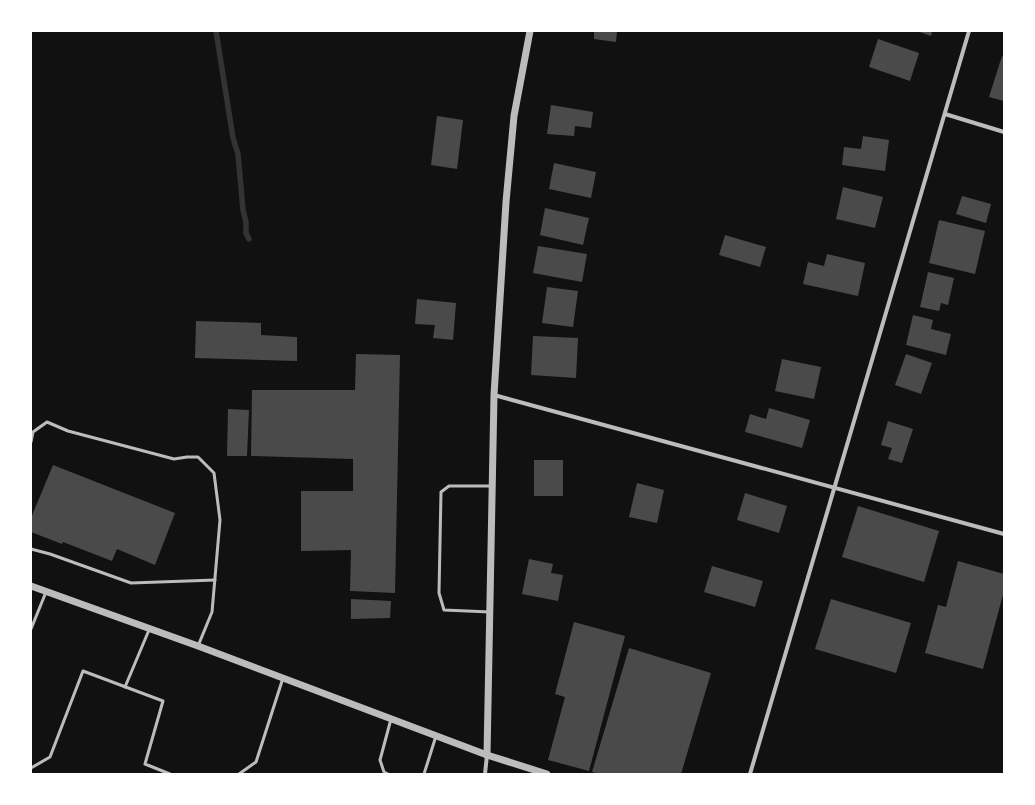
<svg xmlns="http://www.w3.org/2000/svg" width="1035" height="805" viewBox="0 0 1035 805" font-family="Raleway,sans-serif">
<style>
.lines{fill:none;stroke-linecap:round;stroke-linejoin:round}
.stream{stroke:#333;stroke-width:5.5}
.building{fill:#4a4a4a}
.service{stroke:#bcbcbc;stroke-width:3}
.minor{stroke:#bcbcbc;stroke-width:4}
.tertiary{stroke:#bcbcbc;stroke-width:7}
</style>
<rect width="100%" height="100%" fill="#111"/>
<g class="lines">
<polyline class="stream" points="216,31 233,138 238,154 243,210 246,222 246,233 249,239"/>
</g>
<g class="building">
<polygon points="594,31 617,31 616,42 594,39"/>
<polygon points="917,31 932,31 931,36"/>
<polygon points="878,39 919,53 910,81 869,67"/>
<polygon points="1002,56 1004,57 1004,101 989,97"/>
<polygon points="551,105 593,112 591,128 575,126 574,136 547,134"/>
<polygon points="437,116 463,120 457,169 431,165"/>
<polygon points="863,136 889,140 885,171 842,165 844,147 861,149"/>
<polygon points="554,163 596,172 591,198 549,189"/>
<polygon points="843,187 883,197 875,228 836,219"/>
<polygon points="962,196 991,204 986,223 956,214"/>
<polygon points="545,208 589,218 583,245 540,235"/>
<polygon points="939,220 985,231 975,274 929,263"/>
<polygon points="725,235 766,247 760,267 719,255"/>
<polygon points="538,246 587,254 582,282 533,273"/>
<polygon points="827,254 865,263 858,296 803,284 808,262 824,266"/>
<polygon points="928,272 954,278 948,305 941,303 939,311 920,307"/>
<polygon points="547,287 578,291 573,327 542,323"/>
<polygon points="417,299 456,303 453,340 433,338 435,325 415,324"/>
<polygon points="913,315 933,320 931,329 951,334 946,355 906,345"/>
<polygon points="196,321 261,323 261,335 297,337 297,361 195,358"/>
<polygon points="533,336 578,338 576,378 531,375"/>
<polygon points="356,354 400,355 395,593 350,591 351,550 301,551 301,491 353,491 353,459 251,456 252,390 355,390"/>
<polygon points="906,354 932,363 921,394 895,385"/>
<polygon points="782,359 821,367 814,399 775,391"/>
<polygon points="769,408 810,420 802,448 745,432 750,414 766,419"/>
<polygon points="228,409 249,410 247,456 227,456"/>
<polygon points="888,421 913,429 902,463 888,459 892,448 881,445"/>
<rect x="534" y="460" width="29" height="36"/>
<polygon points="53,465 175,513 155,565 117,549 112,561 63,542 62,544 31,532 31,518"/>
<polygon points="637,483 664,490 657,523 629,517"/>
<polygon points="745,493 787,506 779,533 737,520"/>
<polygon points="858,506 939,531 924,582 842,557"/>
<polygon points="529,559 553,564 551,573 563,575 558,601 522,594"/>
<polygon points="958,561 1004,574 1004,591 983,669 925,653 938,605 946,607"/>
<polygon points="712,566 763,581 755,607 704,592"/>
<polygon points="351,599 391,601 390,618 351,619"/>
<polygon points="831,599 911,623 896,673 815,649"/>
<polygon points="574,622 625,636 589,771 548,760 565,697 555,694"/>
<polygon points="629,648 711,673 681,774 600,774 592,772"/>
</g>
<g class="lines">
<g class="service">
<polyline points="31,442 33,432 47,422 68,431 174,459 187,457 198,457 214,473 220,520 212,612 198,646"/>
<polyline points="31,549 50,554 131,583 215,580"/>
<polyline points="490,612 444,610 439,593 441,492 449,486 492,486"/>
<polyline points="31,629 46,592"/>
<polyline points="125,687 149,630"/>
<polyline points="31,768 50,757 83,671 163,701 145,764 170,774"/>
<polyline points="239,774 256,762 283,678"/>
<polyline points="388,774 384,772 380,760 391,719"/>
<polyline points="424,774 436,736"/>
</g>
<g class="minor">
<polyline points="945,114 1004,132"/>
<polyline points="494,395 1004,534"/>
<polyline points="485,774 487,755"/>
<polyline points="750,774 969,31"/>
</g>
<g class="tertiary">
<polyline points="31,586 198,646 487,755 547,774"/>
<polyline points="487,755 494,395 506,202 514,116 530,31"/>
</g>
</g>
<rect width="1035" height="805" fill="none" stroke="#ffffff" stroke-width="64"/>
</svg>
